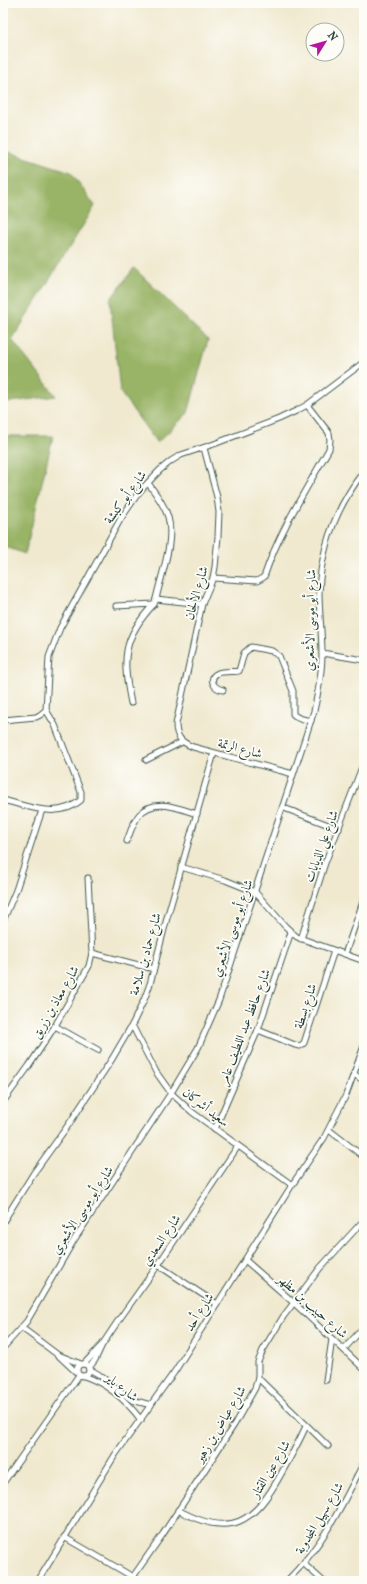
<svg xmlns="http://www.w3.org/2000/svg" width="367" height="1584" viewBox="0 0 367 1584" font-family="'IM FELL French Canon',Amiri,serif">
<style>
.forest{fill:#99b466;stroke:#5c784d}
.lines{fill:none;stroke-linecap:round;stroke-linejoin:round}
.minor-casing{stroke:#3e574b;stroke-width:7}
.minor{stroke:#fff;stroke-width:5}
.labels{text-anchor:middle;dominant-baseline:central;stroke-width:3.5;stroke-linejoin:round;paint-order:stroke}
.street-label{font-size:13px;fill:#1f3d34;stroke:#fdfcf7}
</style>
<rect width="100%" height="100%" fill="#fdfcf7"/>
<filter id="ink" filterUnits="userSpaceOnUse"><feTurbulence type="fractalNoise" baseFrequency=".025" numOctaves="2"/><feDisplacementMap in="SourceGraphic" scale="8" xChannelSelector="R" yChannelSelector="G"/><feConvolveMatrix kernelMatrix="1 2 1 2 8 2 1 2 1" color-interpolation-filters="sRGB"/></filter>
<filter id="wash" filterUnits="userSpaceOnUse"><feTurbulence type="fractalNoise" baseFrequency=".012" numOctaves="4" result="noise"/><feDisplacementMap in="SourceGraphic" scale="16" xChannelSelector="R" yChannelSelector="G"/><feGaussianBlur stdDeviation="0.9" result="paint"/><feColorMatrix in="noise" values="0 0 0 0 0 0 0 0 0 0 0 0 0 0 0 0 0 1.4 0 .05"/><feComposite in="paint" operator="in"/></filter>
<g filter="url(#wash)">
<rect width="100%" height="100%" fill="#f0e9cf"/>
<g class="forest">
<polygon points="3,150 71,172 95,206 12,340 56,396 3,403"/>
<polygon points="134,268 208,340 188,413 157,443 120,392 110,300"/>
<polygon points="3,436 53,436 25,554 3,546"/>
</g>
</g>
<g filter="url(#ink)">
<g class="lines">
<g class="minor-casing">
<g id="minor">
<path d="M204 448 217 497 219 512 218 537 215 567 213 578 202 604 176 724C176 737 181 742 193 747L293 774"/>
<path d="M213 578 257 581 264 577C279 532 305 491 329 449L330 440 329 433 307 405"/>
<polyline points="156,599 202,604"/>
<polyline points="116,606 154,604"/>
<polyline points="322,653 364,660"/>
<path d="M223 690C219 689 215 688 213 683 209 668 232 673 239 671L244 653 251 647 272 651 279 656 293 691V714C297 719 305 719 311 721"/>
<path d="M131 703C122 659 122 638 154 604L156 599C161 575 175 541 168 517 164 504 156 494 148 483"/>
<polyline points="3,720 36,717 40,715 46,710 49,657 60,628 120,520 139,492 160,470 171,461 181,455 214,444 279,419 296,411 307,405 364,362"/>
<polyline points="146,760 182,742"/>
<path d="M3 800C28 806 58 820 81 800V792L55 725 46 710"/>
<polyline points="284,808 339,829"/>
<path d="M127 841C130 833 133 822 139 815 154 797 178 808 197 814"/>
<polyline points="181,867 225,880 255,892 285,926 297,937 364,961"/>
<polyline points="3,921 16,890 42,810"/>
<polyline points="301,939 325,863 364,762"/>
<polyline points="92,953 154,969"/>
<polyline points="345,954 364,899"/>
<polyline points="132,1025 156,1072 171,1093 192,1112 292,1185"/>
<polyline points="55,1026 98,1050"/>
<polyline points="258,1030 295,1045 300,1046 304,1043 334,951"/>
<polyline points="354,1074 364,1081"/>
<polyline points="3,1102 29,1066 55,1026 89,966 92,953 88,878"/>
<polyline points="215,1129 258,1030 291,932"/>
<polyline points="329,1130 364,1157"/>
<polyline points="3,1222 33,1174 69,1124 112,1059 132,1025 144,1000 150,984 167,918 214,753"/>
<polyline points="245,1260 293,1302 364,1369"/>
<polyline points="158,1265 217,1304"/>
<polyline points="22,1328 58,1355 76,1372"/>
<path d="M3 1348 27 1321 74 1240 171 1093 198 1048 219 1000 314 711C318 693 322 673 322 654 322 633 319 613 319 592 321 548 337 506 364 471"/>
<polyline points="344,1349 364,1327"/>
<polyline points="61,1356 81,1364"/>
<circle cx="83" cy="1370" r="6"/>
<polyline points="84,1364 100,1347"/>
<polyline points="89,1368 95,1360 102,1345 118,1321 158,1265 238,1146"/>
<polyline points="89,1369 98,1374 132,1400 151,1405"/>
<path d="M84 1376C108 1384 126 1400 141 1420"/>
<polyline points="258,1378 328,1446"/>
<polyline points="326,1380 332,1339"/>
<polyline points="3,1483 79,1375"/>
<path d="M178 1510C231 1539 254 1523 281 1474 290 1458 299 1442 306 1426"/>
<polyline points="64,1537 140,1581"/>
<polyline points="304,1564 323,1581"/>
<polyline points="38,1581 115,1455 175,1371 292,1185 324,1138 346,1095 364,1046"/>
<polyline points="130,1581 163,1534 234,1425 255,1388 258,1378 258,1362 263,1350 283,1317 320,1268 364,1220"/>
<path d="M287 1581C322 1546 342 1506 364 1462"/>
</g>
</g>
<use href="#minor" class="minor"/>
</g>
</g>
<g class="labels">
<g class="street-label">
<text transform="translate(125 497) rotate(-54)">شارع أبو كبشة</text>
<text transform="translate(196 593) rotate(-74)">شارع الألحان</text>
<text transform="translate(310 620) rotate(-89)">شارع أبو موسى الأشعري</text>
<text transform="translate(240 748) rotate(15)">شارع الرتمة</text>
<text transform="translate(321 846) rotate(-70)">شارع علي الذيابات</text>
<text transform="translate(232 928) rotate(-71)">شارع أبو موسى الأشعري</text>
<text transform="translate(145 954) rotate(-74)">شارع حماد بن سلامة</text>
<text transform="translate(55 1002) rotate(-60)">شارع معاذ بن زريق</text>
<text transform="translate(305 1006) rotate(-72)">شارع بسطة</text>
<text transform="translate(244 1027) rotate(-69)">شارع حافظ عبد اللطيف عامر</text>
<text transform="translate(206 1107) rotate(38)">سعيد أشركان</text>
<text transform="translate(82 1210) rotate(-57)">شارع أبو موسى الأشعري</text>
<text transform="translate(161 1240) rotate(-56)">شارع السعدي</text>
<text transform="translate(313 1306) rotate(42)">شارع حبيب بن مظهر</text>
<text transform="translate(199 1312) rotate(-58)">شارع أحد</text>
<text transform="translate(122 1387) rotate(38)">شارع باير</text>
<text transform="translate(220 1424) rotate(-59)">شارع عياض بن زهير</text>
<text transform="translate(270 1469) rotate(-59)">شارع عين القتار</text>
<text transform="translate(319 1518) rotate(-59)">شارع سهيل المجدوبة</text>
</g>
</g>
<rect width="367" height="1584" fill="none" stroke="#fdfcf7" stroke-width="16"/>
<g transform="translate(325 42) rotate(53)"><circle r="19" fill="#fdfcf7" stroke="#a4b0a9"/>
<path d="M0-3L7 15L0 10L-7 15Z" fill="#b5179e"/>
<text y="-6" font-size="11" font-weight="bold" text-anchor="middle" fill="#1f3d34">N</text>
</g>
</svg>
